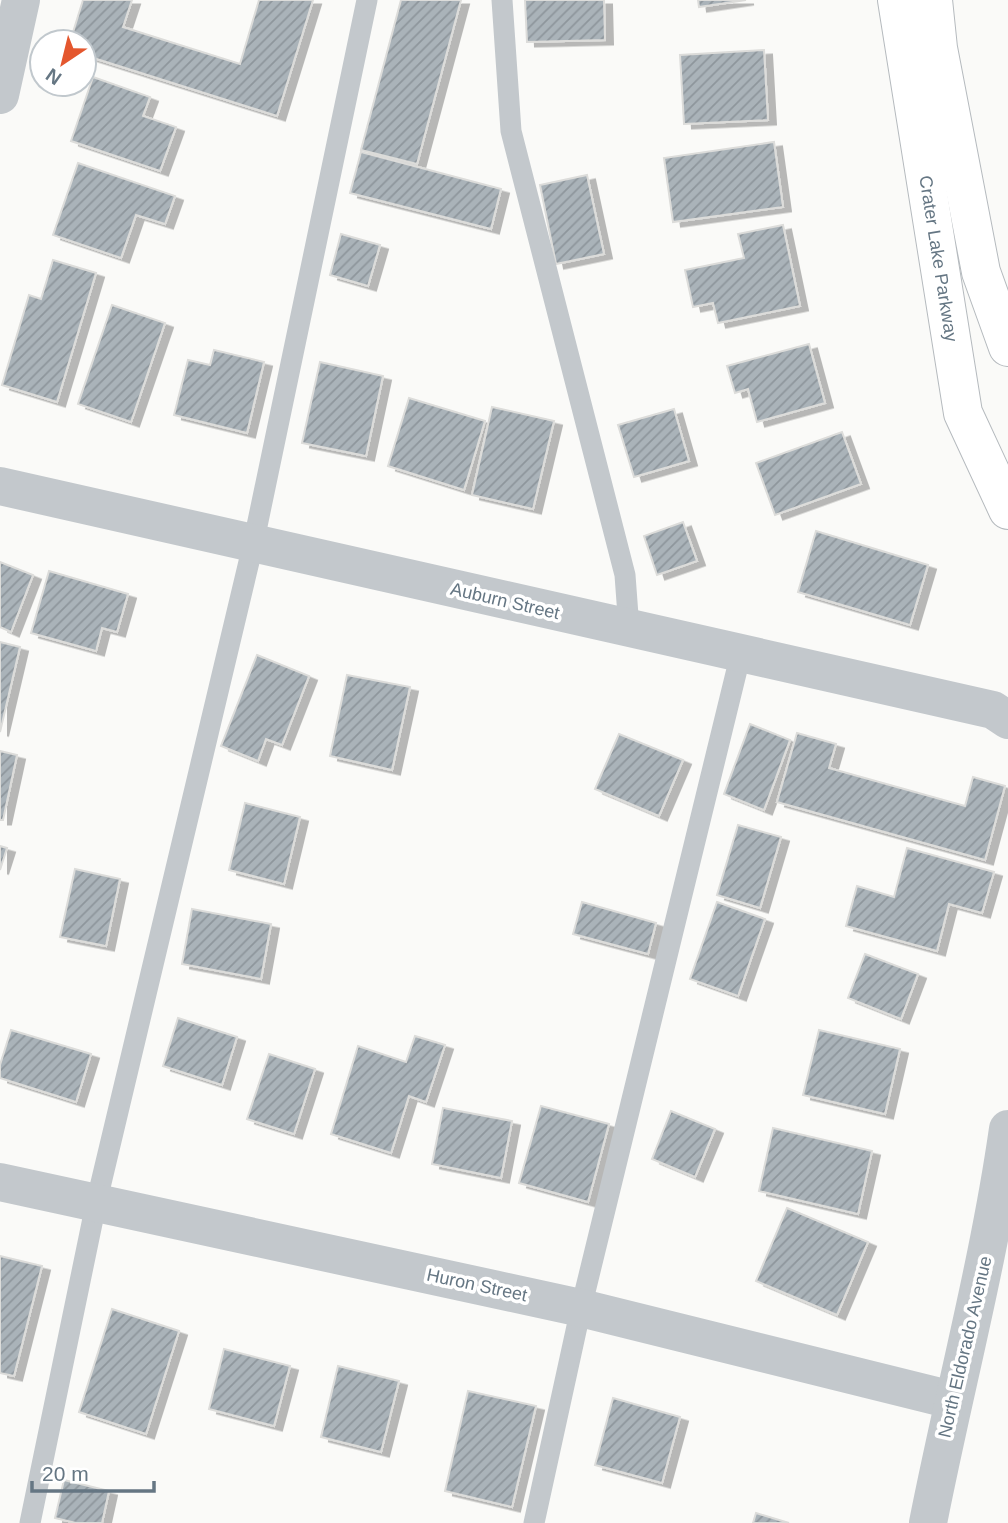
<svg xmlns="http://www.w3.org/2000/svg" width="1008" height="1523" viewBox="0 0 1008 1523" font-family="Arial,sans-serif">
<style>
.building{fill:url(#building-hatch);stroke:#dcdcda;stroke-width:2;filter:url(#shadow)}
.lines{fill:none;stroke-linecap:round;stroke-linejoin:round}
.primary-casing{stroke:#b5babe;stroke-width:40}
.lane{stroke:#c3c8cc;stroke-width:21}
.street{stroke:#c3c8cc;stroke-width:38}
.primary{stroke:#fff;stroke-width:38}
.labels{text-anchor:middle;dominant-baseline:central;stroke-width:7;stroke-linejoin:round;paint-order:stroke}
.street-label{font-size:18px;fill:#657683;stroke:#fff}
</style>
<defs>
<pattern id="building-hatch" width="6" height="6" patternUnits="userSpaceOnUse" patternTransform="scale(1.75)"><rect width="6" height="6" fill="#aab3b9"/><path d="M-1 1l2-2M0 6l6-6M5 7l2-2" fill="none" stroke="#8e969c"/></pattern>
<filter id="shadow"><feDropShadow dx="8" dy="4.5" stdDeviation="0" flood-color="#0004"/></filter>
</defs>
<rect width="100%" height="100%" fill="#fafaf8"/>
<g class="building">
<polygon points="83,0 132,0 123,27 240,64 259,0 313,0 277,116 84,55 84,42 70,42"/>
<polygon points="401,0 461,0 417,164 361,150"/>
<polygon points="525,0 604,0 605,40 527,42"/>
<polygon points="698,0 746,0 699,7"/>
<polygon points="764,50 768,120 684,124 680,55"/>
<polygon points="93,77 150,97 143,116 176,127 160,171 71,141"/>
<polygon points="774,142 783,207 673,222 664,158"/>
<polygon points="361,152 501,189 491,229 350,193"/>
<polygon points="78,163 175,196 165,224 136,215 121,258 53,235"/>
<polygon points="587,175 604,254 556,264 540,185"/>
<polygon points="783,225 800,306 718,323 713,303 693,307 685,270 744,258 738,234"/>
<polygon points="341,234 380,245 368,286 330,275"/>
<polygon points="53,260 96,273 57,402 2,385 29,295 41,299"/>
<polygon points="112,305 165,323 131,422 78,404"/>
<polygon points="809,344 825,403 757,422 748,389 735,393 727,366"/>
<polygon points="214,350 264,362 247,433 174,415 188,360 210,365"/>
<polygon points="320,362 383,376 366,456 302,443"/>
<polygon points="409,398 485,421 464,490 388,466"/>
<polygon points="492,407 554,421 533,509 472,495"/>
<polygon points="674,409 689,461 634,477 618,425"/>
<polygon points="842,432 861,484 775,515 756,463"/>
<polygon points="683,522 697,561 657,575 644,536"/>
<polygon points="816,531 928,565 910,625 798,592"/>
<polygon points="0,562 33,575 11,632 0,627"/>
<polygon points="49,571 128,594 117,632 102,628 96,651 31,633"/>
<polygon points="0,642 20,647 0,732"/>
<polygon points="257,655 309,676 282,745 266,739 258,761 221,746"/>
<polygon points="347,675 410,687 392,770 330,756"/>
<polygon points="750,724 790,740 764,810 724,794"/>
<polygon points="797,733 836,744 829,768 965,806 973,777 1005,786 985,860 777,802"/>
<polygon points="619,734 683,760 659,816 595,789"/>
<polygon points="0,751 17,755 3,820 0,820"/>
<polygon points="245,803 300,817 284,884 229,870"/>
<polygon points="738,825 781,837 760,908 717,895"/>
<polygon points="0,846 7,848 0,870"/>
<polygon points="907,848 994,872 982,913 949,904 937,951 846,926 857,886 894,897"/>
<polygon points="75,869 120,879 106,946 60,937"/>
<polygon points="582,902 656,923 648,954 573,934"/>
<polygon points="717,902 765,919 738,996 690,979"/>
<polygon points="192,909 271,924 261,979 182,964"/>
<polygon points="865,954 918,974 901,1019 848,998"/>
<polygon points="178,1018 237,1037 222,1085 163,1066"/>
<polygon points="11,1030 91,1054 76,1102 0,1078 0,1065"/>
<polygon points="819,1030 900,1049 885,1114 803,1095"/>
<polygon points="415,1036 445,1045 426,1102 409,1096 391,1153 331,1134 358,1046 406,1062"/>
<polygon points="269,1054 315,1069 294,1134 247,1119"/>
<polygon points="541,1106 609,1124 588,1202 519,1183"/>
<polygon points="443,1108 512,1121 501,1178 432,1164"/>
<polygon points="671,1111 715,1129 695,1177 652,1159"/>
<polygon points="773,1128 872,1151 858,1214 759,1191"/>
<polygon points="787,1208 868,1242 837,1315 756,1281"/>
<polygon points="0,1256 42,1266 14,1376 0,1373"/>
<polygon points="112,1309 179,1331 146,1434 79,1412"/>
<polygon points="224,1349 290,1366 274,1426 209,1409"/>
<polygon points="338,1366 399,1381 381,1452 321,1437"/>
<polygon points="468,1391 536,1406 512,1507 445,1491"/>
<polygon points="613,1398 680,1417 662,1483 595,1465"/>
<polygon points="64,1480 109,1491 102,1523 76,1523 55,1518"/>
<polygon points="756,1513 789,1523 753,1523"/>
</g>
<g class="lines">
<g class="primary-casing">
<g id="primary">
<path id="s1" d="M897 0 963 413 1008 510"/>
<polyline points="933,0 938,48 981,272 1008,347"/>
</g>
</g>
<g class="lane">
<polyline points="502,0 511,131 625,575 629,629"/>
<polyline points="30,1523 96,1204 253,545 367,0"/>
<polyline points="534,1523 581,1308 741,653"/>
</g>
<g class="street">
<polyline points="0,95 21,0"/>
<polyline points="0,486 993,710 1008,720"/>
<polyline points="0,1182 581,1308 952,1400"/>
<path d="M928 1523C954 1391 989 1262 1008 1129"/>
</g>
<use href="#primary" class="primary"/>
</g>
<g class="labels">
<g class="street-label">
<text stroke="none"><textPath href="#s1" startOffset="262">Crater Lake Parkway</textPath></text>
<text transform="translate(505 601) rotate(13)">Auburn Street</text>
<text transform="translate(477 1285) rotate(12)">Huron Street</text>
<text transform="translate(965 1347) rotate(-77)">North Eldorado Avenue</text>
</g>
</g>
<g transform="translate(63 63) rotate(215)"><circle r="33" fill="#ffffff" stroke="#c1c8cd" stroke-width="2"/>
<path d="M0-5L12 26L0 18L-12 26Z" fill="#e4572e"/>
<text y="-10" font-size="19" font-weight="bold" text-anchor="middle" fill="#657683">N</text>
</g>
<path d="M32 1481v10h122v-10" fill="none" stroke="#657683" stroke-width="3.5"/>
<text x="42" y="1481" font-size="21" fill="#657683" stroke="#ffffff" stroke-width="5" paint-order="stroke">20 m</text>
</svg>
